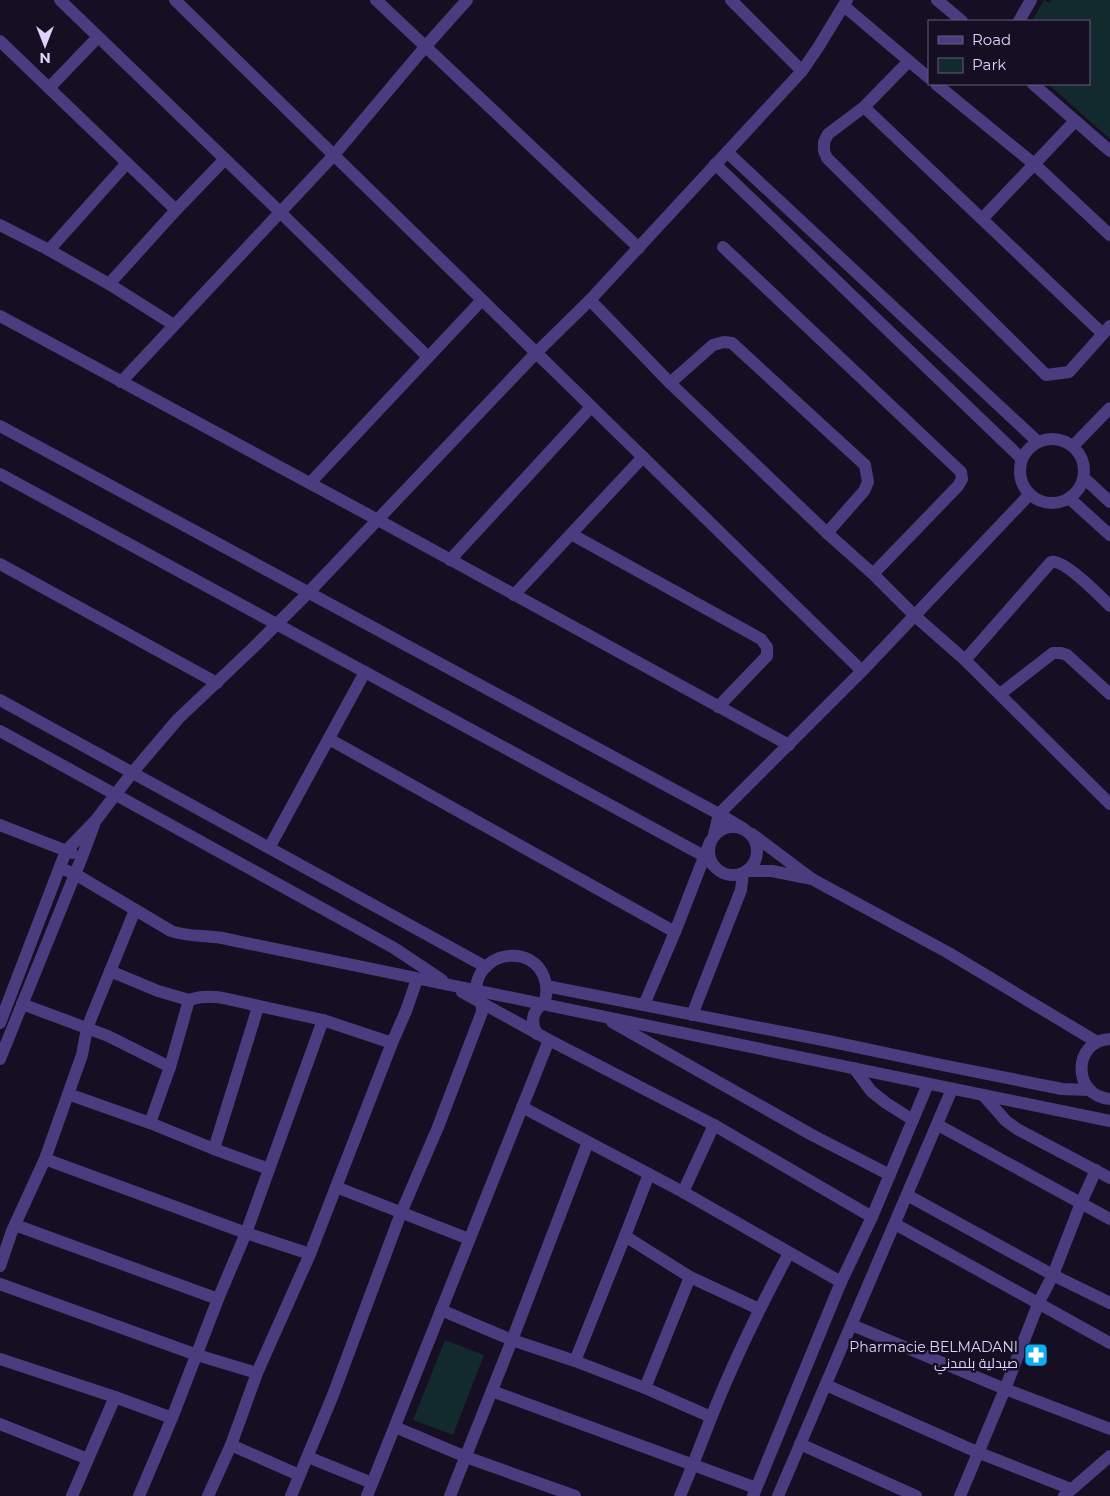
<svg xmlns="http://www.w3.org/2000/svg" width="1110" height="1496" viewBox="0 0 1110 1496" font-family="Montserrat,Cairo,sans-serif">
<style>
.green{fill:#12292d}
.lines{fill:none;stroke-linecap:round;stroke-linejoin:round}
.street{stroke:#4b3c80;stroke-width:12}
.labels{text-anchor:middle;dominant-baseline:central;stroke-width:5;stroke-linejoin:round;paint-order:stroke}
.poi-label{font-size:14px;fill:#dfd3fd;stroke:#160f23;text-anchor:end}
</style>
<rect width="100%" height="100%" fill="#160f23"/>
<g class="green">
<polygon points="1044,0 1050,3 1051,0 1110,0 1110,139 1048,84 1089,84 1089,21 1032,21"/>
<polygon points="445,1340 484,1355 453,1435 413,1420"/>
</g>
<g class="lines">
<g class="street">
<polyline points="60,0 280,212 428,357"/>
<polyline points="175,0 862,671"/>
<polyline points="376,0 639,248"/>
<polyline points="731,0 802,71"/>
<polyline points="937,0 962,21"/>
<polyline points="844,6 929,78"/>
<polyline points="1019,21 1031,0"/>
<polyline points="0,41 176,210 225,159"/>
<polyline points="909,61 864,107 828,134 824,142 824,151 827,158 1046,375 1069,372 1110,326"/>
<polyline points="936,84 1034,164 1110,235"/>
<polyline points="1033,84 1110,151"/>
<polyline points="49,88 98,37"/>
<polyline points="864,107 1103,334"/>
<polyline points="727,152 1038,442"/>
<polyline points="715,164 1022,459"/>
<polyline points="982,219 1075,121"/>
<polyline points="0,225 49,250 109,284 176,210"/>
<polyline points="723,247 961,472 962,479 958,486 873,574"/>
<polyline points="49,250 127,163"/>
<polyline points="109,284 174,325"/>
<polyline points="590,300 670,383 827,533 873,574 915,616 965,660 1110,804"/>
<polyline points="0,316 378,520 789,745"/>
<polyline points="121,382 334,155 425,47 467,0"/>
<polyline points="670,383 713,345 724,342 732,343 865,465 868,482 864,491 827,533"/>
<polyline points="0,426 719,814 744,829"/>
<circle cx="1052" cy="471" r="32"/>
<polyline points="1073,446 1110,408"/>
<polyline points="0,474 704,856 714,866"/>
<polyline points="1084,478 1110,502"/>
<polyline points="310,483 482,300"/>
<polyline points="1069,498 1110,535"/>
<polyline points="571,534 761,639 767,647 767,656 718,707"/>
<polyline points="450,560 591,407"/>
<polyline points="0,564 217,683"/>
<polyline points="514,595 643,457"/>
<path d="M965 660 1051 562C1064 559 1100 596 1110 606"/>
<polyline points="1000,694 1053,653 1061,653 1067,655 1110,694"/>
<polyline points="0,700 486,967"/>
<polyline points="0,731 394,948 442,980"/>
<polyline points="329,739 675,932"/>
<polyline points="0,825 72,853"/>
<circle cx="733" cy="851" r="24"/>
<polyline points="714,835 719,814 862,671 1030,494"/>
<polyline points="269,848 365,672"/>
<path d="M60 868 75 874 171 931C187 937 205 935 222 938L1110 1121"/>
<polyline points="746,871 772,871 812,879 752,834"/>
<polyline points="812,879 947,952 1097,1042"/>
<polyline points="110,971 158,991 189,1000"/>
<polyline points="546,986 828,1041 942,1065 1062,1089 1090,1090"/>
<polyline points="462,992 549,1040 714,1125 872,1217"/>
<polyline points="22,1004 108,1036 170,1067 150,1123"/>
<polyline points="644,1005 675,932 710,842"/>
<polyline points="692,1015 741,890 743,873"/>
<polyline points="612,1022 812,1135 890,1175"/>
<polyline points="0,1023 66,851 96,820 132,773 178,719 255,646 308,593 536,353 590,300 802,71 819,46 847,0"/>
<path d="M1110 1039C1072 1041 1072 1096 1110 1099"/>
<polyline points="0,1059 82,857 94,825"/>
<path d="M170 1067 189 1000C201 996 211 996 223 998L323 1020 392 1043"/>
<polyline points="854,1068 871,1091 886,1103 913,1120"/>
<polyline points="68,1094 150,1123 214,1149 269,1169"/>
<polyline points="983,1095 1006,1121 1017,1129 1110,1178"/>
<polyline points="522,1107 683,1192 841,1282"/>
<polyline points="938,1125 1110,1219"/>
<polyline points="214,1149 258,1007"/>
<polyline points="45,1159 246,1233 310,1254"/>
<polyline points="336,1187 469,1239"/>
<polyline points="683,1192 714,1125"/>
<polyline points="907,1195 1053,1275 1110,1303"/>
<polyline points="895,1224 1110,1343"/>
<polyline points="15,1225 218,1299"/>
<polyline points="625,1236 690,1277 759,1309"/>
<polyline points="0,1266 12,1231 45,1159 82,1055 87,1028 135,910"/>
<polyline points="0,1284 197,1355 257,1373"/>
<polyline points="441,1310 512,1340 575,1361 645,1388 711,1417"/>
<polyline points="852,1325 1005,1389 1110,1429"/>
<polyline points="0,1359 115,1397 172,1418"/>
<polyline points="575,1361 625,1236 649,1174"/>
<polyline points="826,1385 977,1452 1071,1489"/>
<polyline points="645,1388 690,1277"/>
<polyline points="492,1391 756,1488"/>
<polyline points="0,1424 88,1459"/>
<polyline points="395,1427 466,1457 575,1496"/>
<polyline points="800,1444 916,1496"/>
<polyline points="231,1445 299,1475"/>
<polyline points="308,1457 372,1483"/>
<polyline points="72,1496 115,1397"/>
<polyline points="139,1496 172,1418 218,1299 246,1233 323,1020"/>
<polyline points="208,1496 231,1445 257,1373 310,1254 392,1043 406,1011 416,982"/>
<path d="M291 1496 333 1395 401 1213 438 1127 482 1012C482 1009 482 1005 481 1001 479 994 476 990 477 982 485 951 532 945 544 977 547 985 548 996 543 1003 540 1008 541 1004 538 1008 531 1016 532 1025 537 1034"/>
<polyline points="367,1496 549,1040"/>
<polyline points="450,1496 512,1340 588,1142"/>
<path d="M680 1496C691 1470 701 1444 711 1418 733 1362 760 1307 789 1253"/>
<polyline points="753,1496 841,1282 872,1217 928,1084"/>
<polyline points="778,1496 952,1089"/>
<polyline points="960,1496 1005,1389 1039,1302 1053,1275 1081,1203 1096,1170"/>
<polyline points="1064,1496 1110,1456"/>
</g>
</g>
<defs>
<g id="pharmacy-square" transform="scale(1.25)"><rect x="-9" y="-9" width="18" height="18" rx="4" fill="#0ab0f2" stroke="#160f23"/><path d="M-2-6h4v4h4v4h-4v4h-4v-4h-4v-4h4Z" fill="#fff"/></g>
</defs>
<g fill-rule="evenodd">
<use href="#pharmacy-square" x="1036" y="1355"/>
</g>
<g class="labels">
<g class="poi-label">
<text x="1018" y="1347">Pharmacie BELMADANI<tspan x="1018" dy="16">صيدلية بلمدني</tspan></text>
</g>
</g>
<rect x="928" y="20" width="162" height="65" fill="#160f23" stroke="#665d7a"/>
<rect x="938" y="36" width="25" height="8" fill="#4b3c80" stroke="#665d7a"/>
<text x="972" y="45" font-size="15" fill="#dfd3fd">Road</text>
<rect x="938" y="58" width="25" height="15" fill="#12292d" stroke="#665d7a"/>
<text x="972" y="70" font-size="15" fill="#dfd3fd">Park</text>
<g transform="translate(45 45) rotate(180)" stroke="#160f23" stroke-width="4" paint-order="stroke">
<path d="M0-4L9 19L0 12L-9 19Z" fill="#dfd3fd"/>
<text y="-8" font-size="14" font-weight="bold" text-anchor="middle" fill="#dfd3fd">N</text>
</g>
</svg>
